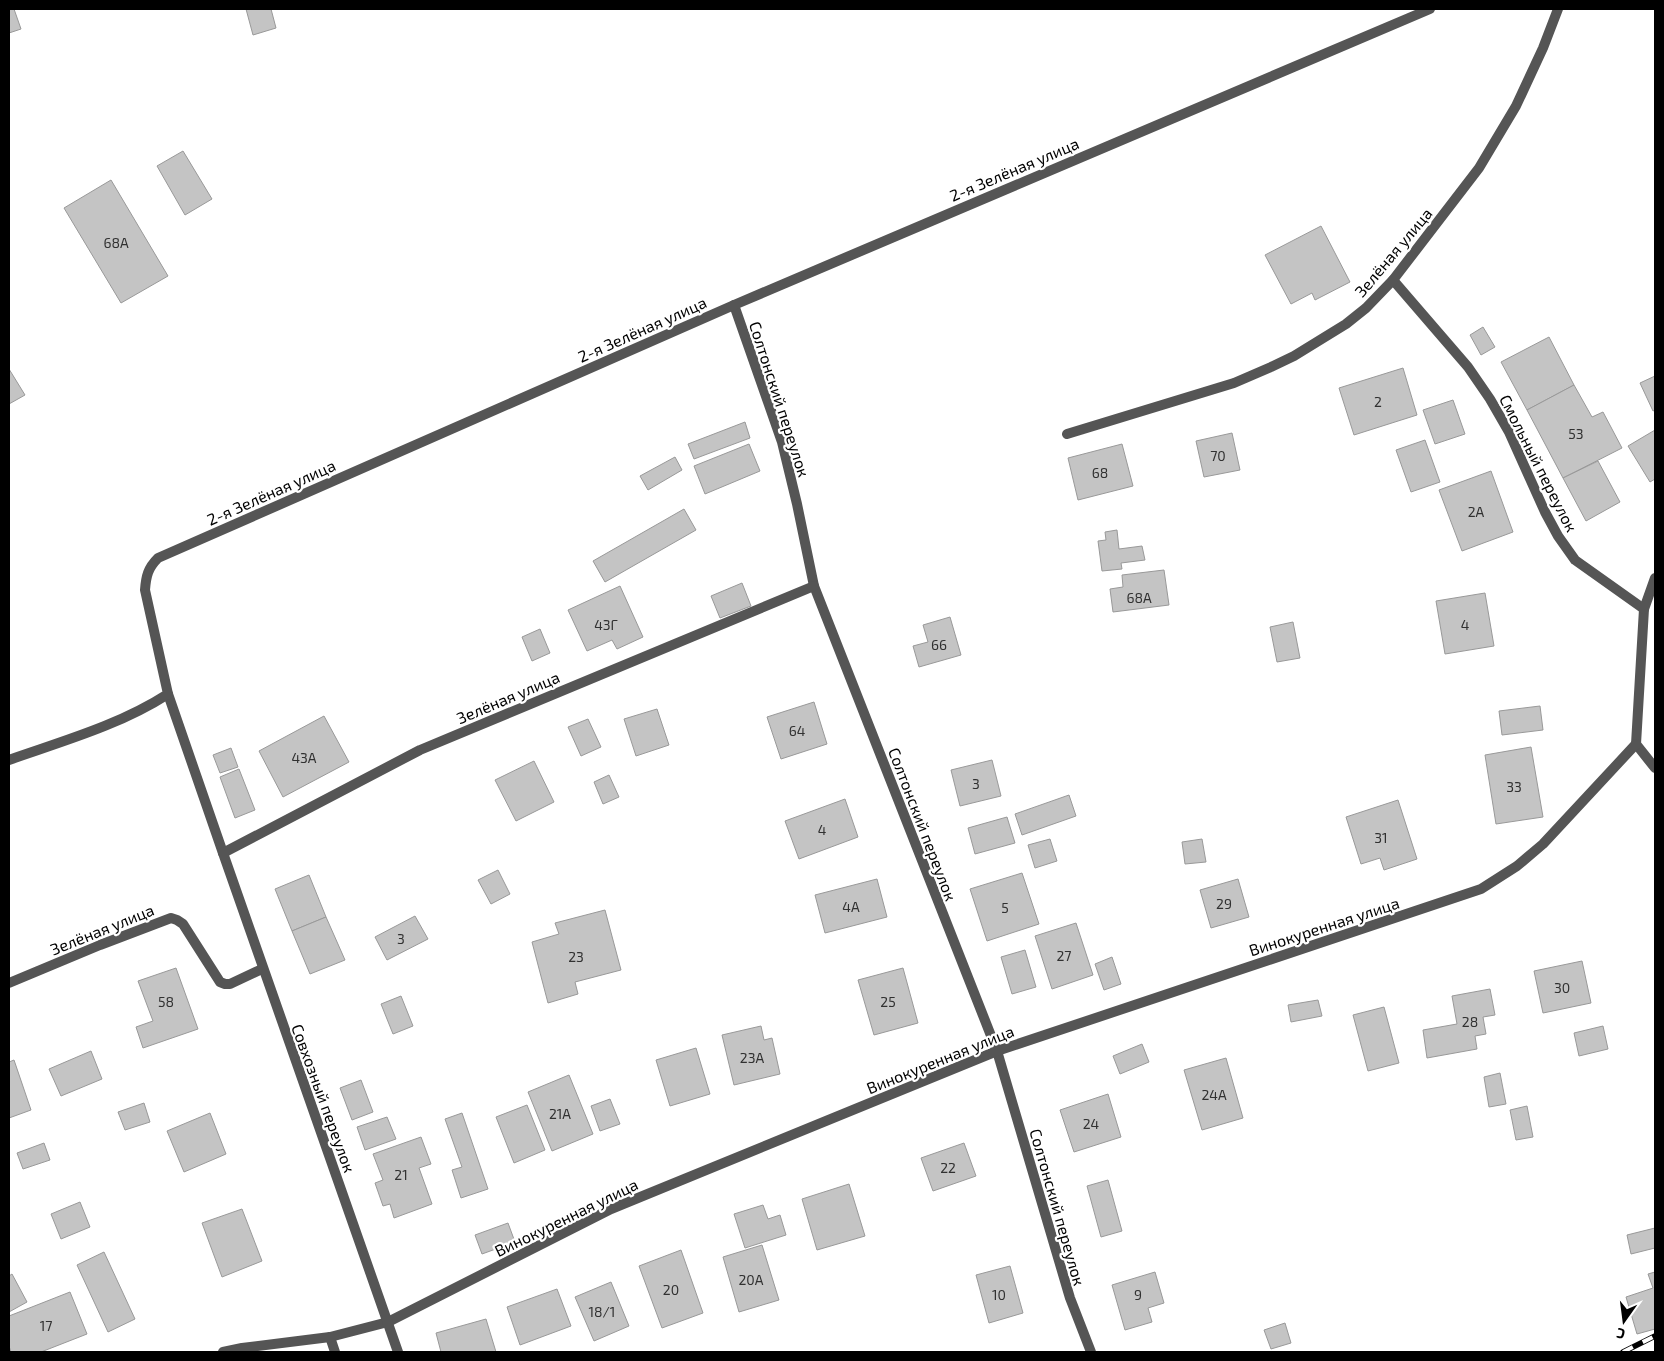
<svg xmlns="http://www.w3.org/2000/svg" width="1664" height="1361" viewBox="0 0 1664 1361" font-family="'Exo 2',sans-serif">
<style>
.building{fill:#c4c4c4;stroke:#999}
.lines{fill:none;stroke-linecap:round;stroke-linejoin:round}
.lane{stroke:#555;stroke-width:10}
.street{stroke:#555;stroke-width:10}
.rail-casing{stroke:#000;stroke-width:5.5}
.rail{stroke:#fff;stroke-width:4;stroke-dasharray:11;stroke-linecap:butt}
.labels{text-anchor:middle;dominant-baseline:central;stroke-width:4.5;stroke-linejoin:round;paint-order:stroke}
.number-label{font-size:14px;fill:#313131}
.street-label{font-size:16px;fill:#000;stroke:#fff}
</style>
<rect width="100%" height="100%" fill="#fff"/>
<g class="building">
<polygon points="9,9 14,9 21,29 9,33"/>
<polygon points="246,9 271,9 276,28 253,35"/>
<polygon points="183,151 212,199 185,215 157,166"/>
<polygon points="111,180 168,276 121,303 64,208"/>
<polygon points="1321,226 1350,282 1315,300 1312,293 1291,304 1265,255"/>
<polygon points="1483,327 1495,347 1481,355 1470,335"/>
<polygon points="1549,337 1574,385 1527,410 1501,362"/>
<polygon points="1403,368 1417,415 1354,435 1339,388"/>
<polygon points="9,369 25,395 9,404"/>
<polygon points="1655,376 1655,410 1653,411 1640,383"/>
<polygon points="1574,385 1592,417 1603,412 1622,448 1563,478 1527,410"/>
<polygon points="1453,400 1465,434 1435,444 1423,410"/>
<polygon points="745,422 750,438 694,459 688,444"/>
<polygon points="1655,430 1655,479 1650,482 1628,446"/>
<polygon points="1232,433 1240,470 1204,477 1196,441"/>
<polygon points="1425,440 1440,482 1411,492 1396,450"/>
<polygon points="749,444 760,471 705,494 694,466"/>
<polygon points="1122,444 1133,486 1078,500 1068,458"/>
<polygon points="675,457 682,470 648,490 640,476"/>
<polygon points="1598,461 1620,502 1586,521 1563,478"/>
<polygon points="1491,471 1513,532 1462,551 1439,490"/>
<polygon points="684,509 696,530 605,582 593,561"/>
<polygon points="1117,530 1119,549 1142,546 1145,560 1121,563 1122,569 1102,571 1098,541 1106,540 1105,532"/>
<polygon points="1164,570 1169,605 1113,612 1110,589 1123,587 1122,575"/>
<polygon points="742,583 751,606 720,618 711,596"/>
<polygon points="620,586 643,637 617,649 612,640 587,651 568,610"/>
<polygon points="1485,593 1494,646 1445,654 1436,601"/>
<polygon points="950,617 961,655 919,667 913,646 928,642 923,625"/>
<polygon points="1293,622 1300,658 1277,662 1270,627"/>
<polygon points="540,629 550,653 532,661 522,637"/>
<polygon points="814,702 827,744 781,759 767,717"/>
<polygon points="1540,706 1543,730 1502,735 1499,711"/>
<polygon points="657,709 669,745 636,756 624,719"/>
<polygon points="324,716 349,762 283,797 259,751"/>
<polygon points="588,719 601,747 581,756 568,727"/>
<polygon points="1531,747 1543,817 1496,824 1485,755"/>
<polygon points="231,748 238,767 220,773 213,755"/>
<polygon points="992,760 1001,796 960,806 951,770"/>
<polygon points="534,761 554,802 516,821 495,780"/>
<polygon points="239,769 255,810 235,818 220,777"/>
<polygon points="609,775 619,797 603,804 594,782"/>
<polygon points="1069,795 1076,816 1022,835 1015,814"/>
<polygon points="845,799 858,837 799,859 785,821"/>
<polygon points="1398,800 1417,859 1384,870 1380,858 1361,864 1346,817"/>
<polygon points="1007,817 1015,843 975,854 968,828"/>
<polygon points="1050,839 1057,861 1035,868 1028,845"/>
<polygon points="1202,839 1206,862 1185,864 1182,842"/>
<polygon points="498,870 510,894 491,904 478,880"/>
<polygon points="1022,873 1039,924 987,941 970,889"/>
<polygon points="309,875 326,917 292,931 275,889"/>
<polygon points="877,879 887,917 825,933 815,895"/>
<polygon points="1238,879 1249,917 1211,928 1200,890"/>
<polygon points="605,910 621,970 575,982 578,994 548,1003 532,942 559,934 555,923"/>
<polygon points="415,916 428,939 387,960 375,937"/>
<polygon points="326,917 345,960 310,974 292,931"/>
<polygon points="1076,923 1093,975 1052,989 1035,936"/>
<polygon points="1025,950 1036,987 1012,994 1001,957"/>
<polygon points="1112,957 1121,984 1104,990 1095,964"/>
<polygon points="1582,961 1591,1003 1543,1013 1534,971"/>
<polygon points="176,968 198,1029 143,1048 136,1027 153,1021 138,981"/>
<polygon points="903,968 918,1023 874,1035 858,980"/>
<polygon points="1490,989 1495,1015 1483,1017 1486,1034 1475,1036 1477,1049 1427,1058 1423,1030 1457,1024 1452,996"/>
<polygon points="401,996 413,1026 393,1034 381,1004"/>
<polygon points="1318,1000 1322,1016 1291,1022 1288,1005"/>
<polygon points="1384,1007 1399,1063 1368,1071 1353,1015"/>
<polygon points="761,1026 764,1040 772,1038 780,1074 734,1085 722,1035"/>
<polygon points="1603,1026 1608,1049 1579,1056 1574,1033"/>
<polygon points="1142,1044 1149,1062 1120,1074 1113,1056"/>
<polygon points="696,1048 710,1094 670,1106 656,1060"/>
<polygon points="91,1051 102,1079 61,1096 49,1069"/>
<polygon points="1226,1058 1243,1118 1202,1130 1184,1070"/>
<polygon points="14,1060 31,1110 9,1118 9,1062"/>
<polygon points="1500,1073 1506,1104 1489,1107 1484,1077"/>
<polygon points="569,1075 593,1134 552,1151 528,1092"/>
<polygon points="361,1080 373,1112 352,1120 340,1088"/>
<polygon points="1108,1094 1121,1137 1074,1152 1060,1110"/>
<polygon points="610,1099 620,1124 600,1131 591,1106"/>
<polygon points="144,1103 150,1122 125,1130 118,1112"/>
<polygon points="527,1105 545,1150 514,1163 496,1117"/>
<polygon points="1527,1106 1533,1137 1516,1140 1510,1110"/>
<polygon points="210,1113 226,1154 184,1172 167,1131"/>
<polygon points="462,1113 488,1189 461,1198 452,1170 462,1167 445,1119"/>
<polygon points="387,1117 396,1139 365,1150 357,1127"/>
<polygon points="421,1137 431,1164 419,1168 432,1204 394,1218 390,1204 383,1206 375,1183 383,1180 373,1154"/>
<polygon points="44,1143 50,1160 23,1169 17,1153"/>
<polygon points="964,1143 976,1176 933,1191 921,1158"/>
<polygon points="1108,1180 1122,1231 1101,1237 1087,1186"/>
<polygon points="849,1184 865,1236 817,1250 802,1199"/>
<polygon points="80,1202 90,1227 61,1239 51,1214"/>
<polygon points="763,1205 768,1219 780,1215 786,1235 745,1248 734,1214"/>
<polygon points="242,1209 262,1261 222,1277 202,1223"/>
<polygon points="508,1223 515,1242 482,1254 475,1235"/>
<polygon points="1655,1228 1655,1248 1631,1254 1627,1235"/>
<polygon points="762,1245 779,1300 739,1312 723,1257"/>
<polygon points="681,1250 703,1313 662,1328 639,1266"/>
<polygon points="104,1252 135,1319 108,1332 77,1265"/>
<polygon points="1010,1266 1023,1313 989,1323 976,1275"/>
<polygon points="1155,1272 1164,1303 1148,1308 1152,1322 1125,1330 1112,1285"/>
<polygon points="1655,1272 1655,1329 1637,1334 1626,1297 1653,1288 1648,1274"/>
<polygon points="12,1274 27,1302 9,1312 9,1276"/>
<polygon points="611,1282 629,1326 594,1341 575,1297"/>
<polygon points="557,1289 571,1326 520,1345 507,1307"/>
<polygon points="70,1292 87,1334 41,1352 11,1352 9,1346 9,1316"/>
<polygon points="486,1319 496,1352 441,1352 436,1333"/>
<polygon points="1285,1323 1291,1343 1271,1349 1264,1330"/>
</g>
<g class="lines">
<polyline class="lane" points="168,694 223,853"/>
<g class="street">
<polyline points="1393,280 1468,367 1490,399 1509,432 1545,512 1558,536 1575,560 1644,609 1636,744 1655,768"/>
<polyline points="734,305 782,442 797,504 814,586 997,1051 1070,1298 1091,1352"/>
<polyline points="1067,434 1234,383 1271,367 1294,356 1346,324 1366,308 1393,280 1479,168 1516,106 1543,48 1558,9"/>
<polyline points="1644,609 1655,578"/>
<path d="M9 760C63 741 120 725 168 694L145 590C146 576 148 568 158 558L734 305 1430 9"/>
<polyline points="9,983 100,945 171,918 177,920 183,924 220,982 225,984 230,984 262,969"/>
<polyline points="330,1337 335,1352"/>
<polyline points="223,1352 242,1348 330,1337 388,1322 611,1209 997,1051 1481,889 1517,866 1543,844 1636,744"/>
<polyline points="398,1352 223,853 420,750 814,586"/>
</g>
<g class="rail-casing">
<polyline id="rail" points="1623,1352 1655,1336"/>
</g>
<use href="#rail" class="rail"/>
</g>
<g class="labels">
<g class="number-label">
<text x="116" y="242">68А</text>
<text x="1378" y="401">2</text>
<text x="1576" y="433">53</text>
<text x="1218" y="455">70</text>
<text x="1100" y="472">68</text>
<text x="1476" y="511">2А</text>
<text x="1139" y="597">68А</text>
<text x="606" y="624">43Г</text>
<text x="1465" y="624">4</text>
<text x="939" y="644">66</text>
<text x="797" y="730">64</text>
<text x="304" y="757">43А</text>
<text x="976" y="783">3</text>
<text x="1514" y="786">33</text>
<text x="822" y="829">4</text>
<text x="1381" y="837">31</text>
<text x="1224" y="903">29</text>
<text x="851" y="906">4А</text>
<text x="1005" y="907">5</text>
<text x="401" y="938">3</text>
<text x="1064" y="955">27</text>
<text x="576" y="956">23</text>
<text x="1562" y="987">30</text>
<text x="166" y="1001">58</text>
<text x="888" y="1001">25</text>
<text x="1470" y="1021">28</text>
<text x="752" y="1057">23А</text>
<text x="1214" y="1094">24А</text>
<text x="560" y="1113">21А</text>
<text x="1091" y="1123">24</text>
<text x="948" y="1167">22</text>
<text x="401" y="1174">21</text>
<text x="751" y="1279">20А</text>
<text x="671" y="1289">20</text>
<text x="999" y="1294">10</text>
<text x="1138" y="1294">9</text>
<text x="602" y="1311">18/1</text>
<text x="46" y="1325">17</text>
</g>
<g class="street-label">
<text transform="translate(1014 169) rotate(-23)">2-я Зелёная улица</text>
<text transform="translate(1393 252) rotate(-50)">Зелёная улица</text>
<text transform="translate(642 329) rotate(-24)">2-я Зелёная улица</text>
<text transform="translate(780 399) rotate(72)">Солтонский переулок</text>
<text transform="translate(1539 463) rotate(63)">Смольный переулок</text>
<text transform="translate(271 492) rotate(-24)">2-я Зелёная улица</text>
<text transform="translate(508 697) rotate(-23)">Зелёная улица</text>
<text transform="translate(923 824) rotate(69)">Солтонский переулок</text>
<text transform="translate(1324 926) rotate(-18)">Винокуренная улица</text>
<text transform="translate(102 929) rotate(-22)">Зелёная улица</text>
<text transform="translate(940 1059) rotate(-22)">Винокуренная улица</text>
<text transform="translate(324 1098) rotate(70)">Совхозный переулок</text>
<text transform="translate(1058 1207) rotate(74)">Солтонский переулок</text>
<text transform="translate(566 1217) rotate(-26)">Винокуренная улица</text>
</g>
</g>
<rect width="1664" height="1361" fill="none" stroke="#000000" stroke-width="20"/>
<g transform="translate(1624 1321) rotate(194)" stroke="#ffffff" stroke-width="4" paint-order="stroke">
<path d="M0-4L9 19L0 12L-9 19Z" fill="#000000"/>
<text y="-8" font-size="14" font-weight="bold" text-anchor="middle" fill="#000000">С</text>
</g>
</svg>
